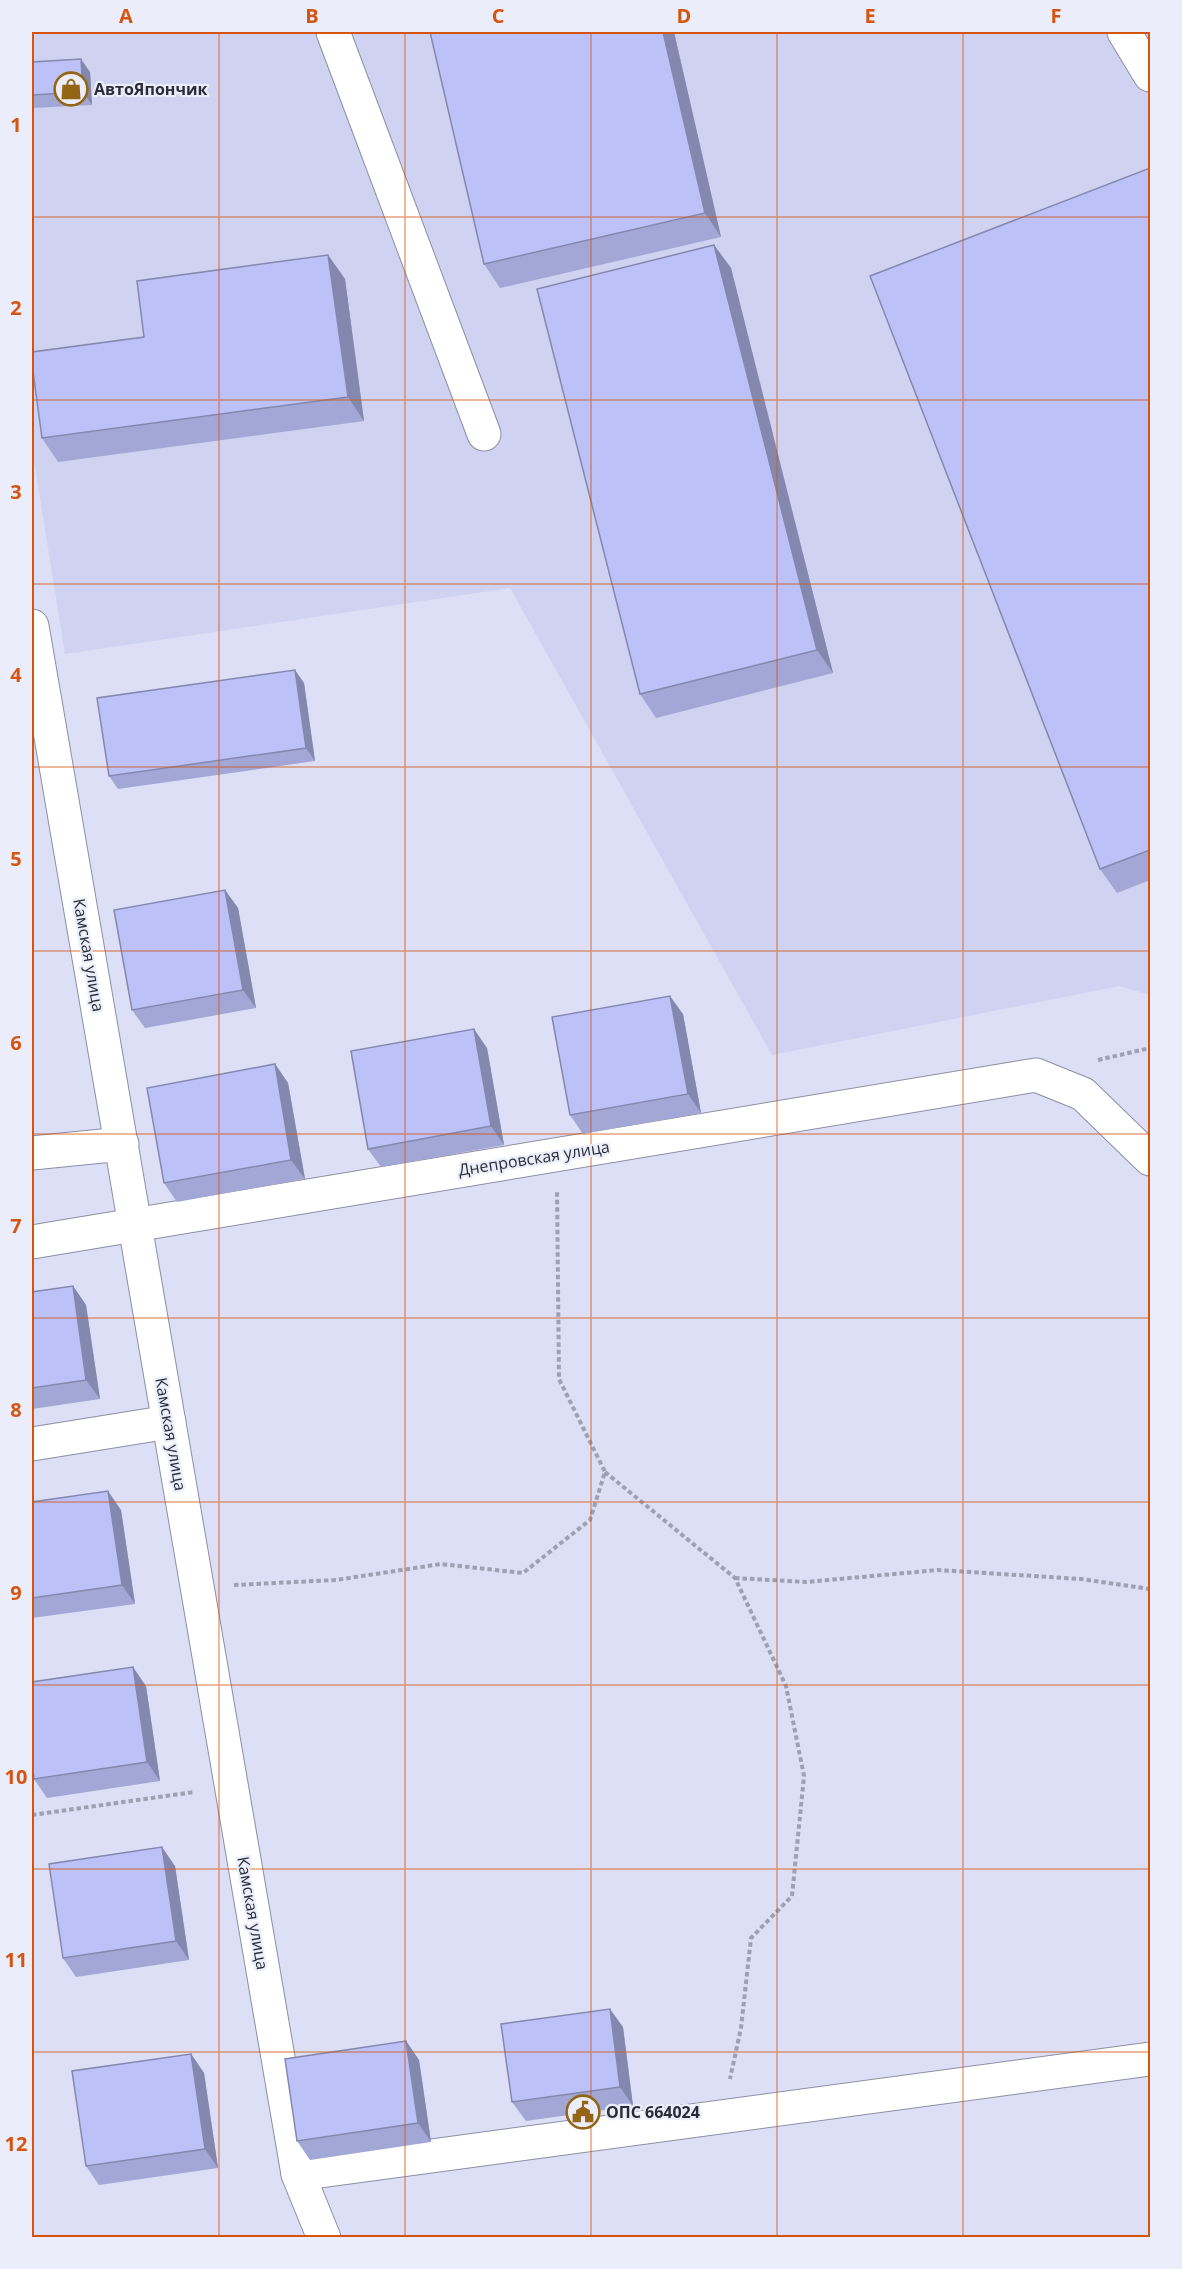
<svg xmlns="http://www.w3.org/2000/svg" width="1182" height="2269" viewBox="0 0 1182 2269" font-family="'Open Sans',sans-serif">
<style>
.built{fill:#cfd2f0}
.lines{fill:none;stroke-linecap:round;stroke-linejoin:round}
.minor-casing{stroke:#8c8fa4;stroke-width:35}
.path{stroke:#9ea1b3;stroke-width:4;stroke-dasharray:4.5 3;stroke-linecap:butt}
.minor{stroke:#fff;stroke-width:33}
.wall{fill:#a2a7d5}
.shaded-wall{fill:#8488ae}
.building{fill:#bcc2f8;stroke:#8488ae;stroke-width:1.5}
.grid{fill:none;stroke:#d55410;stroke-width:1.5;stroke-opacity:0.55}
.labels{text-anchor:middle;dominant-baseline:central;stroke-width:4.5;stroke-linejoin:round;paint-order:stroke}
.poi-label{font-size:16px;font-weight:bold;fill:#2b2c35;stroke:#ebedfb;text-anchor:start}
.street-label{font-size:16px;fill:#2b2c35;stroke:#ebedfb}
.neatline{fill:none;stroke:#d55410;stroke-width:2}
.grid-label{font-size:20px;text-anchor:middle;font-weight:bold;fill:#d55410}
</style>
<rect width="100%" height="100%" fill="#dcdff6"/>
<polygon class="built" points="32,32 1150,32 1150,995 1119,986 772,1055 510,588 65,654 32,448"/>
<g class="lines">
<g class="minor-casing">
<g id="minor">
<polyline points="333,32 484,434"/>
<polyline points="1124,32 1150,75"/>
<polyline points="32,626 298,2174 324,2238"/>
<polyline points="32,1153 122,1144"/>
<polyline points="32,1242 1036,1075 1083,1094 1150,1159"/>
<polyline points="32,1444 169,1422"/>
<polyline points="298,2174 1150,2059"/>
</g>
</g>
<g class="path">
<polyline points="1098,1060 1150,1048"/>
<polyline points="605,1472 735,1578 786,1686 804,1776 792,1896 751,1938 741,2028 730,2079"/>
<polyline points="735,1578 806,1582 938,1570 1081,1579 1150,1589"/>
<polyline points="234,1585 336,1580 441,1564 523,1573 590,1520 605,1472 559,1379 557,1191"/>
<polyline points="32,1815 194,1792"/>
</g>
<use href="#minor" class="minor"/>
</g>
<g class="wall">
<polygon points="674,32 721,237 500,288 484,264"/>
<polygon points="32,62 90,72 92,105 32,108"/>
<polygon points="1150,168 1150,880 1117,893 1100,869"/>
<polygon points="714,245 731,268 833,673 656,718 640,694"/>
<polygon points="328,255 345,279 364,421 58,462 42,438 144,337"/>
<polygon points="304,683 315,761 118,789 109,776"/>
<polygon points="225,890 238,908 256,1008 145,1028 132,1010"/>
<polygon points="683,1014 701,1113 583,1134 570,1115"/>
<polygon points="487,1048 504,1145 381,1167 368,1149"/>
<polygon points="275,1064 288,1083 305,1179 177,1202 164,1183"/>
<polygon points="73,1286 86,1305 100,1399 32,1409 32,1292"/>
<polygon points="32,1502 121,1510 135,1604 32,1618"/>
<polygon points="146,1686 160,1781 47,1798 34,1779"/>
<polygon points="175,1866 189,1960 76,1977 63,1958"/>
<polygon points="623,2027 633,2106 526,2121 512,2102"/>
<polygon points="406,2041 419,2060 431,2142 310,2160 297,2141"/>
<polygon points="191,2054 204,2073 218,2168 99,2185 86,2166"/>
</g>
<g class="shaded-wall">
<polygon points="663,32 674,32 721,237 705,213"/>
<polygon points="81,59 90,72 92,105 83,92"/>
<polygon points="714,245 731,268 833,673 817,650"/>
<polygon points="328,255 345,279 364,421 348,397"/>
<polygon points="295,670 304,683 315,761 306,748"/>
<polygon points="225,890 238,908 256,1008 243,990"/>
<polygon points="670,996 683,1014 701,1113 688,1094"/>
<polygon points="474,1029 487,1048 504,1145 491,1126"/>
<polygon points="275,1064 288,1083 305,1179 291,1160"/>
<polygon points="73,1286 86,1305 100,1399 86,1380"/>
<polygon points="108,1491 121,1510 135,1604 122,1585"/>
<polygon points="133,1667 146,1686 160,1781 147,1762"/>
<polygon points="162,1847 175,1866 189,1960 176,1941"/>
<polygon points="610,2009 623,2027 633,2106 620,2087"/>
<polygon points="406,2041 419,2060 431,2142 418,2123"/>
<polygon points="191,2054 204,2073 218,2168 205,2149"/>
</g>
<g class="building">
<polygon points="430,32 663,32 705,213 484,264"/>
<polygon points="81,59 83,92 32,95 32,62"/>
<polygon points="1150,168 1150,850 1100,869 870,276"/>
<polygon points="714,245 817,650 640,694 537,289"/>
<polygon points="328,255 348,397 42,438 32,364 32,352 144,337 137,281"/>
<polygon points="295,670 306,748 109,776 97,698"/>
<polygon points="225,890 243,990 132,1010 114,910"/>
<polygon points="670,996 688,1094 570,1115 552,1017"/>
<polygon points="474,1029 491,1126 368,1149 351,1051"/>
<polygon points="275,1064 291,1160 164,1183 147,1088"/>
<polygon points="73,1286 86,1380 32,1388 32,1292"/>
<polygon points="108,1491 122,1585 32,1598 32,1502"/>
<polygon points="133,1667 147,1762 34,1779 32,1763 32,1682"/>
<polygon points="162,1847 176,1941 63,1958 49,1864"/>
<polygon points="610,2009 620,2087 512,2102 501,2024"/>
<polygon points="406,2041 418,2123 297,2141 285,2059"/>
<polygon points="191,2054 205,2149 86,2166 72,2071"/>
</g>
<path class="grid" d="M219 32V2238M405 32V2238M591 32V2238M777 32V2238M963 32V2238M32 217H1150M32 400H1150M32 584H1150M32 767H1150M32 951H1150M32 1134H1150M32 1318H1150M32 1502H1150M32 1685H1150M32 1869H1150M32 2052H1150"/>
<defs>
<g id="shop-ring" transform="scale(1.725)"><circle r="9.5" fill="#ebedfb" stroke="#946514" stroke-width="1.5"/><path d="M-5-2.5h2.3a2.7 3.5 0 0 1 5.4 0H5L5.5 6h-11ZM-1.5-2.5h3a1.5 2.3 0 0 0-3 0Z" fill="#946514"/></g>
<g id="civic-ring" transform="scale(1.725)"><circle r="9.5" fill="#ebedfb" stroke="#946514" stroke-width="1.5"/><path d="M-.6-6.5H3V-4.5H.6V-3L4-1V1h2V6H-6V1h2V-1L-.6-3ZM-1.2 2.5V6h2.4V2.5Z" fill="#946514"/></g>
</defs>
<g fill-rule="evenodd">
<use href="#shop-ring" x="71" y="89"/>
<use href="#civic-ring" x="583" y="2112"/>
</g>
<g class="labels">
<g class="poi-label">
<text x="94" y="89">АвтоЯпончик</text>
<text x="606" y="2112">ОПС 664024</text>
</g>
<g class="street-label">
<text transform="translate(89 955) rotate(80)">Камская улица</text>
<text transform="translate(534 1158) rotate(-9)">Днепровская улица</text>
<text transform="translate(171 1434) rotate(80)">Камская улица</text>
<text transform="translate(253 1913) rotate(80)">Камская улица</text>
</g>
</g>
<rect width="1182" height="2269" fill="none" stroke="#ebedfb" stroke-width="66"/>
<rect x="33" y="33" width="1116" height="2203" class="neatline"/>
<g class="grid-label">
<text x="126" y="23">A</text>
<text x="312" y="23">B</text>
<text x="498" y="23">C</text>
<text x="684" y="23">D</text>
<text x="870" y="23">E</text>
<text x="1056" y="23">F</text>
<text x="16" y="132">1</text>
<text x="16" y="315">2</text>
<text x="16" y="499">3</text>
<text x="16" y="682">4</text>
<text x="16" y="866">5</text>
<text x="16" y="1050">6</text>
<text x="16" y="1233">7</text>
<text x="16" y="1417">8</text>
<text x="16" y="1600">9</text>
<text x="16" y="1784">10</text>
<text x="16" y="1967">11</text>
<text x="16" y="2151">12</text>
</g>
</svg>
